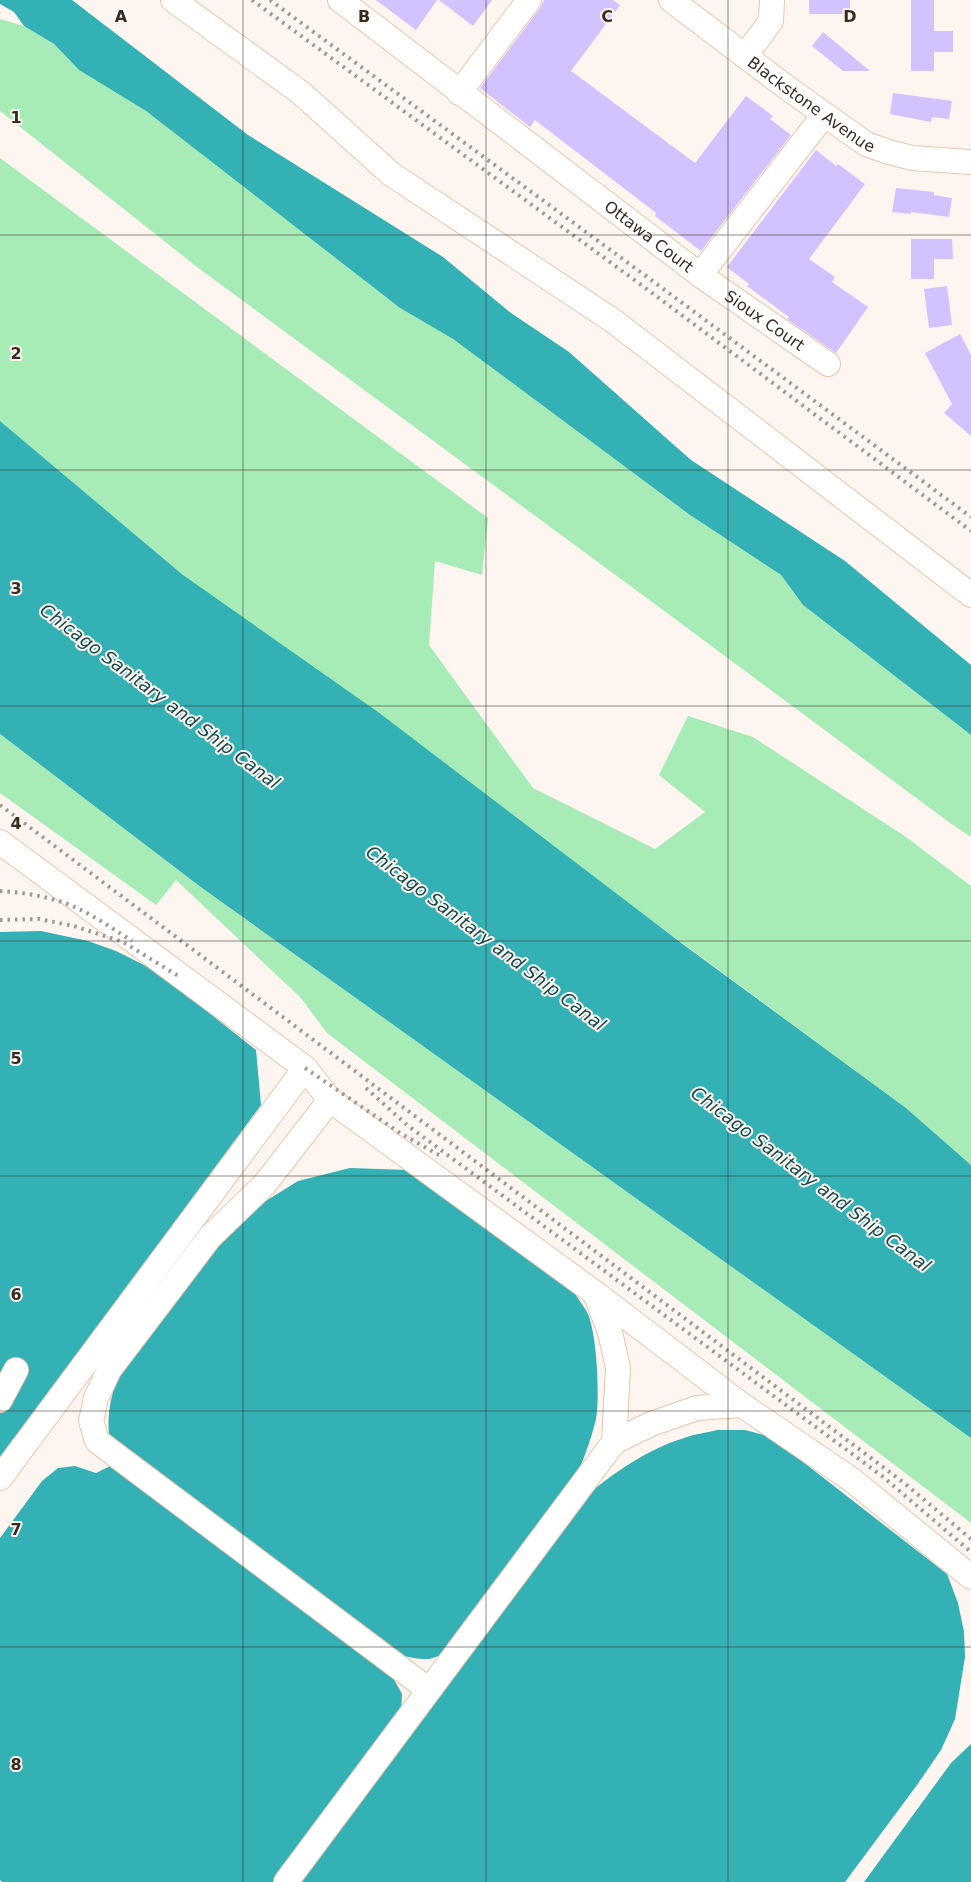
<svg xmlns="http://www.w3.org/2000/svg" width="971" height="1882" viewBox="0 0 971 1882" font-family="'DejaVu Sans',sans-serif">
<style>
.green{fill:#a7ecb7}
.water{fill:#33b1b5}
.building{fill:#d2c2fe}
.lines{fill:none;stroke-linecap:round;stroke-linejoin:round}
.minor-casing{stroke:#e7c6af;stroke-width:26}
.minor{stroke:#fff;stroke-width:24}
.rail{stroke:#a19891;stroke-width:4;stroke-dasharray:2.5 5;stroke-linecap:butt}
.grid{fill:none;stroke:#382b22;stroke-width:1;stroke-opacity:0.55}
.labels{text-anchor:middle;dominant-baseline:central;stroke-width:4;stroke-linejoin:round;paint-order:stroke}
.street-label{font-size:16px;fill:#382b22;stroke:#fcf5f0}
.water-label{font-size:18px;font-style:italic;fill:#164b4d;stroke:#fcf5f0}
.grid-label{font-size:16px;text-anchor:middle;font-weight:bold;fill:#382b22;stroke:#fcf5f0;stroke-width:4;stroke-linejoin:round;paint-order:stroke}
</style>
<rect width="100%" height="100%" fill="#fcf5f0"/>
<g class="green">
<polygon points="0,19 24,26 54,44 79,70 146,111 400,308 453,339 690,515 781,575 803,605 971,735 971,837 950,823 644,596 197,267 0,111"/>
<polygon points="0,158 488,518 482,575 435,561 429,645 533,788 655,849 705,812 659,775 688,716 753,737 906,837 971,886 971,1165 906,1108 183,575 0,421"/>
<polygon points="0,734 202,888 971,1438 971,1523 327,1033 301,998 176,880 156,905 0,793"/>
</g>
<g class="water">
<polygon points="0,0 72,0 248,135 443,257 511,313 569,352 691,460 845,561 971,665 971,735 803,605 781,575 690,515 453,339 400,308 146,111 79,70 54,44 24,26 14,12 0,4"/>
<polygon points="0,421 183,575 378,712 684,945 906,1108 971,1165 971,1438 202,888 0,734"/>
<polygon points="41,931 88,941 116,951 156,971 256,1050 261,1105 0,1459 0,932"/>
<path d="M350 1168 408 1170 574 1292C578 1299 583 1305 587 1312 597 1332 600 1396 596 1419 591 1440 583 1461 574 1481L448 1650C432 1662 423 1660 404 1656L124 1447 109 1434C107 1414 111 1397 117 1378L225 1233 248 1212 298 1181Z"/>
<path d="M717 1430H745L771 1437 947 1574 958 1603 964 1632 965 1657 955 1719 941 1750 917 1785 845 1882H299L588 1494C617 1471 648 1449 684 1438 694 1434 706 1433 717 1430Z"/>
<polygon points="75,1466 96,1473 110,1466 391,1674 402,1694 401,1714 279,1882 2,1882 0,1880 0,1538 42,1481 58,1468"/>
<polygon points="971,1744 971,1882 864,1882 951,1763"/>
</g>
<g class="building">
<polygon points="376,0 437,0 416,30"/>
<polygon points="439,0 492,0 473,26"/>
<polygon points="544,0 613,0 620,5 571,71 695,163 746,96 773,116 770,119 791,135 701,251 655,216 656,213 535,120 530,127 480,88 540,8"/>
<rect x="809" y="0" width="41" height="14"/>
<polygon points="911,0 934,0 934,31 953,31 953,52 934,52 934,71 911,71"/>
<polygon points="823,32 870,71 843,71 812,46"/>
<polygon points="893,93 952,101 949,119 932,117 931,122 890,114"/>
<polygon points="816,150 836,166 838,164 865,184 809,259 835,277 832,282 868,307 836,353 787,319 789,317 747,286 749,284 727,267"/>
<polygon points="896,188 934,192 934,195 952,198 949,217 911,212 911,214 892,212"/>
<polygon points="911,239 952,239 953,259 934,259 934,279 911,279"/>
<polygon points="947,286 952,325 929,328 924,289"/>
<polygon points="960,334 971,355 971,436 944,413 952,404 925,353"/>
</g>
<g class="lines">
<g class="minor-casing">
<g id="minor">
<polyline points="173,0 301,93 391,174 612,320 971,595"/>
<path id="s1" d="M340 0 700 275 824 115"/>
<path id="s2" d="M671 0 786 87 866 144 889 152 912 158 971 162"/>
<polyline points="745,56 771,21 772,0"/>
<polyline points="459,93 529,0"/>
<path id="s3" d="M700 275 828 364"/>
<polyline points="0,842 305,1068 330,1100 595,1293 742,1405 852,1480 971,1577"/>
<polyline points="330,1100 264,1185 210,1237 109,1370 96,1398 91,1421 97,1441 429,1690"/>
<polyline points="0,1400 16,1370"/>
<polyline points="614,1442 651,1424 697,1408 742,1405"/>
<polyline points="0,1478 305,1068"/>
<polyline points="286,1882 614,1442 618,1368 610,1332 595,1293"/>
</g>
</g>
<use href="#minor" class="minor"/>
<g class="rail">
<polyline points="252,0 644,287 971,531"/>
<polyline points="270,0 650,279 971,517"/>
<polyline points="0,805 903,1482 971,1539"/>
<path d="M0 891C21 892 44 896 65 903 89 912 110 927 132 941"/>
<polyline points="0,920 39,919 74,926 123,942 180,977"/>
<polyline points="305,1068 400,1133 439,1155"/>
<polyline points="366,1088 407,1125 882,1476 971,1552"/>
</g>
</g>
<path class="grid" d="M243 0V1882M486 0V1882M728 0V1882M0 235H971M0 470H971M0 706H971M0 941H971M0 1176H971M0 1411H971M0 1647H971"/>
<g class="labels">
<g class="street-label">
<text stroke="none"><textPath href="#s2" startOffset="175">Blackstone Avenue</textPath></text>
<text stroke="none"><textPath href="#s1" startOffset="389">Ottawa Court</textPath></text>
<text stroke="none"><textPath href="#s3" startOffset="79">Sioux Court</textPath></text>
</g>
<g class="water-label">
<text transform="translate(160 696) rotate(37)">Chicago Sanitary and Ship Canal</text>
<text transform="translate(486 938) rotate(37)">Chicago Sanitary and Ship Canal</text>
<text transform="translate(811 1179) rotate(37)">Chicago Sanitary and Ship Canal</text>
</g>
</g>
<g class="grid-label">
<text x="121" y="22">A</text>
<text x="364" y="22">B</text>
<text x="607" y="22">C</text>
<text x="850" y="22">D</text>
<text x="16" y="123">1</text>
<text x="16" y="359">2</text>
<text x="16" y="594">3</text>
<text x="16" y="829">4</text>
<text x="16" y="1064">5</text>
<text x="16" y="1300">6</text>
<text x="16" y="1535">7</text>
<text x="16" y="1770">8</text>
</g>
</svg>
